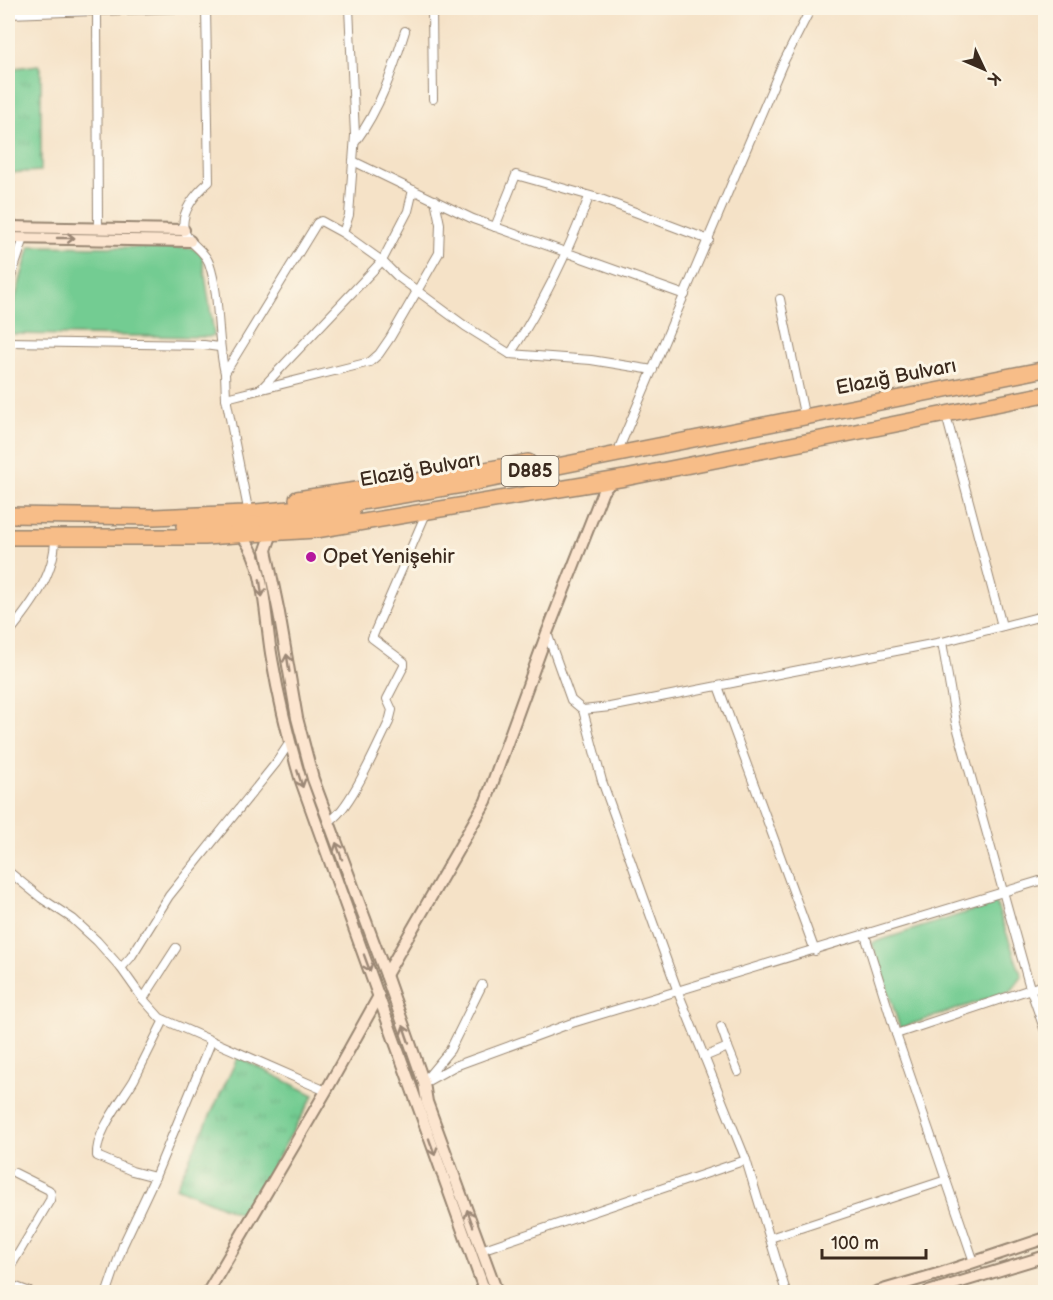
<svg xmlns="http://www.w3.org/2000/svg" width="1053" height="1300" viewBox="0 0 1053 1300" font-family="'Balsamiq Sans',sans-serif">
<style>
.grass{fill:url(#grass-tufts);stroke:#577b58;stroke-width:1.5}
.park{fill:#73cc92;stroke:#577b58;stroke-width:1.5}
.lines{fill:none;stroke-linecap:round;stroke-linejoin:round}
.street-casing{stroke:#988672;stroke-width:10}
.secondary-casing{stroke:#988672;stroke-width:14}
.highway-casing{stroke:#988672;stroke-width:18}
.street{stroke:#fff;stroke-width:8}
.secondary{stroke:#fce5cf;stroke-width:10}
.highway{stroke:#f7bd88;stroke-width:15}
.oneway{stroke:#9c8876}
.poi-dot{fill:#b5179e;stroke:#fcf5e5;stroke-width:2}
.labels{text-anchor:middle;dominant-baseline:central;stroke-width:6;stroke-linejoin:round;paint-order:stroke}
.shield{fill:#fcf5e5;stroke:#75675a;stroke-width:1.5}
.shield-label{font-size:18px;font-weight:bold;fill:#3b2a1e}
.street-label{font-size:20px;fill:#3b2a1e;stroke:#fcf5e5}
.poi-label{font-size:20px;fill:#3b2a1e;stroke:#fcf5e5;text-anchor:start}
</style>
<defs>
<pattern id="grass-tufts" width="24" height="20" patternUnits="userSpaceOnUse" patternTransform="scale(1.5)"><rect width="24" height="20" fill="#73cc92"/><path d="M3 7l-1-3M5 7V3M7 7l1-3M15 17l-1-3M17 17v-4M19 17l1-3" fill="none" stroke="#64af7d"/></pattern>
</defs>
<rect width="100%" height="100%" fill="#fcf5e5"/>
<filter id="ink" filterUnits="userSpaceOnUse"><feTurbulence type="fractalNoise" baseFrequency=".0167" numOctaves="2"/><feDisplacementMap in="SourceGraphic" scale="12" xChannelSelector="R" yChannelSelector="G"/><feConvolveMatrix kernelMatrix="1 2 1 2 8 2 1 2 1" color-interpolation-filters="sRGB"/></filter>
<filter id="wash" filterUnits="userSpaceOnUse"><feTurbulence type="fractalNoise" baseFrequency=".008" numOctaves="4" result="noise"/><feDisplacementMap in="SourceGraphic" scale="24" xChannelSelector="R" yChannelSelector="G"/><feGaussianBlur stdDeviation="1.35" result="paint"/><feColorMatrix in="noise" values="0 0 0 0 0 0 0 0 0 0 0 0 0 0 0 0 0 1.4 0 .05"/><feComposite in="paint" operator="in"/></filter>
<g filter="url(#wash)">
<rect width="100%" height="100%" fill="#f5e2c7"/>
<g class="grass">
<polygon points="38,65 41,68 41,171 8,173 8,69"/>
<polygon points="238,1057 314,1095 244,1216 176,1187"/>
</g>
<g class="park">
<polygon points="30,246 192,248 202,255 214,335 209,337 12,334 8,324"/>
<polygon points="996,903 1022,977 1011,991 900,1028 872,943"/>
</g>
</g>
<g filter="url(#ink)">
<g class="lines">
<g class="street-casing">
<g id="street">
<path d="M206 8 209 182C196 193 180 212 184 230 188 244 204 249 209 263 221 298 216 337 225 373"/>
<polyline points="432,8 433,99"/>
<polyline points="97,12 98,228"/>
<polyline points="8,14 183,8"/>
<path d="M356 141C380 108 393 70 405 31"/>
<polyline points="353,161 473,219 685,295"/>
<polyline points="495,227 516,175 598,198 709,240"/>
<polyline points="343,233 349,215 355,135 349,8"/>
<polyline points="8,286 24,238"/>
<polyline points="780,299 803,409"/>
<polyline points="8,342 204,345 219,347"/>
<path d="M510 354C543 305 568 252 589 197"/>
<polyline points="261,389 382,261 408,211 413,190"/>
<polyline points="226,398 370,362 379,354 390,338 439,253 440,224 435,200"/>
<polyline points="946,415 1002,626"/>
<polyline points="620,446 782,65 811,8"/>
<polyline points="247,504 226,398 225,373 317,223 321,221 343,233 382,261 397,276 465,326 510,354 591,360 653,370"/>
<polyline points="547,633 571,700 583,710 610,707 942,642 1046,615"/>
<path d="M8 634C30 607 55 575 55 538"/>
<polyline points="942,642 956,723 1030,988 1046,1034"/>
<polyline points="718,686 815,951"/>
<polyline points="583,710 602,781 678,992 746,1160 786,1292"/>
<path d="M329 821C349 812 378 744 389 722L392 710 387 699 404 666V662L372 638 427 511"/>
<polyline points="8,871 41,898 73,919 97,941 121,968 143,999 160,1018 326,1091"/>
<polyline points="865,935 896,1034 974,1262"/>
<polyline points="121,968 131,957 169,896 276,763 290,742"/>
<polyline points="143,999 176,948"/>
<polyline points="896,1034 1046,984"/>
<polyline points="728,1047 738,1072"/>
<polyline points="704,1057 728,1047 721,1027"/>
<polyline points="426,1079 450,1050 482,985"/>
<polyline points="424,1083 455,1066 572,1023 1046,879"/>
<path d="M155 1177 132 1171 97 1156C95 1133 122 1100 134 1080 144 1060 154 1040 164 1020"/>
<polyline points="770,1238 946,1180"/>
<polyline points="481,1250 746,1160"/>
<polyline points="8,1251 15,1256"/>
<polyline points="8,1271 50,1200 51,1194 49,1190 15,1173"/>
<polyline points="8,1284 30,1292"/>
<polyline points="107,1292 123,1245 155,1177 211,1042"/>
</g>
</g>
<g class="secondary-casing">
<g id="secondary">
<polyline points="8,227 184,230"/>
<polyline points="8,238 190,241"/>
<polyline points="272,533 266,550 279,613 297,718 313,779 386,975 424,1083 427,1102 497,1292"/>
<path d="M241 535C266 561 265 623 272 659 279 700 289 741 301 781L485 1292"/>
<polyline points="386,975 486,801 547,633 603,491 613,480"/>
<polyline points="208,1292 326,1091 379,996"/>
<polyline points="876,1292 941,1273 1046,1238"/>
<polyline points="928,1292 1046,1256"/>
</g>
</g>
<g class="highway-casing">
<g id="highway">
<polyline points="297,499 463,474 528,462"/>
<polyline points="8,515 154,517 244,513 355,503 462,485 1046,369"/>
<polyline points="184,526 260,524 352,513"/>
<polyline points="8,537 205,537 316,530 625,478 1046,394"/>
</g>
</g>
<use href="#street" class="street"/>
<use href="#secondary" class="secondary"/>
<use href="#highway" class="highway"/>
</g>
<defs><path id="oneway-shaft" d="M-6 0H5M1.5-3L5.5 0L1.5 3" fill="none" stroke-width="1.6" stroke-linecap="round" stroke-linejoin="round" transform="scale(1.5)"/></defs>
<g class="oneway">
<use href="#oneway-shaft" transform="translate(66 238)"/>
<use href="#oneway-shaft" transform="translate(261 588) rotate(82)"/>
<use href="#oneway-shaft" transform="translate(288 663) rotate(-99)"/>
<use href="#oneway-shaft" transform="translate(300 779) rotate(72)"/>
<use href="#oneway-shaft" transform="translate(339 851) rotate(-110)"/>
<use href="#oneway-shaft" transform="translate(367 963) rotate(70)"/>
<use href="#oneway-shaft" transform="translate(406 1034) rotate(-109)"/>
<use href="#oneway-shaft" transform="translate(432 1147) rotate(70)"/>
<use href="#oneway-shaft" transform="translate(470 1218) rotate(-110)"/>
</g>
</g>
<circle class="poi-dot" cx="311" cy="557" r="6"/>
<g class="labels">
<rect class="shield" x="501.5" y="456" width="57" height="30" rx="4.5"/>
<g class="shield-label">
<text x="530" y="471">D885</text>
</g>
<g class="street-label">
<text transform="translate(896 377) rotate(-11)">Elazığ Bulvarı</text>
<text transform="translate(420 470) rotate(-10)">Elazığ Bulvarı</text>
</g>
<g class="poi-label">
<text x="323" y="557">Opet Yenişehir</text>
</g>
</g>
<rect width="1053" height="1300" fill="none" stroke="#fcf5e5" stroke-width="30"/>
<g transform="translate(984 69) rotate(134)" stroke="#fcf5e5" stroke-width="4.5" paint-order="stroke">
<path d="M0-4.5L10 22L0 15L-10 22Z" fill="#3b2a1e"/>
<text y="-9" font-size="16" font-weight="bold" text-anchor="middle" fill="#3b2a1e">K</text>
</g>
<path d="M822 1249v9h104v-9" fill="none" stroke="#3b2a1e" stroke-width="3"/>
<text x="831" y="1249" font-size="18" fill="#3b2a1e" stroke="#fcf5e5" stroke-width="4.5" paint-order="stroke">100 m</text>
</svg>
